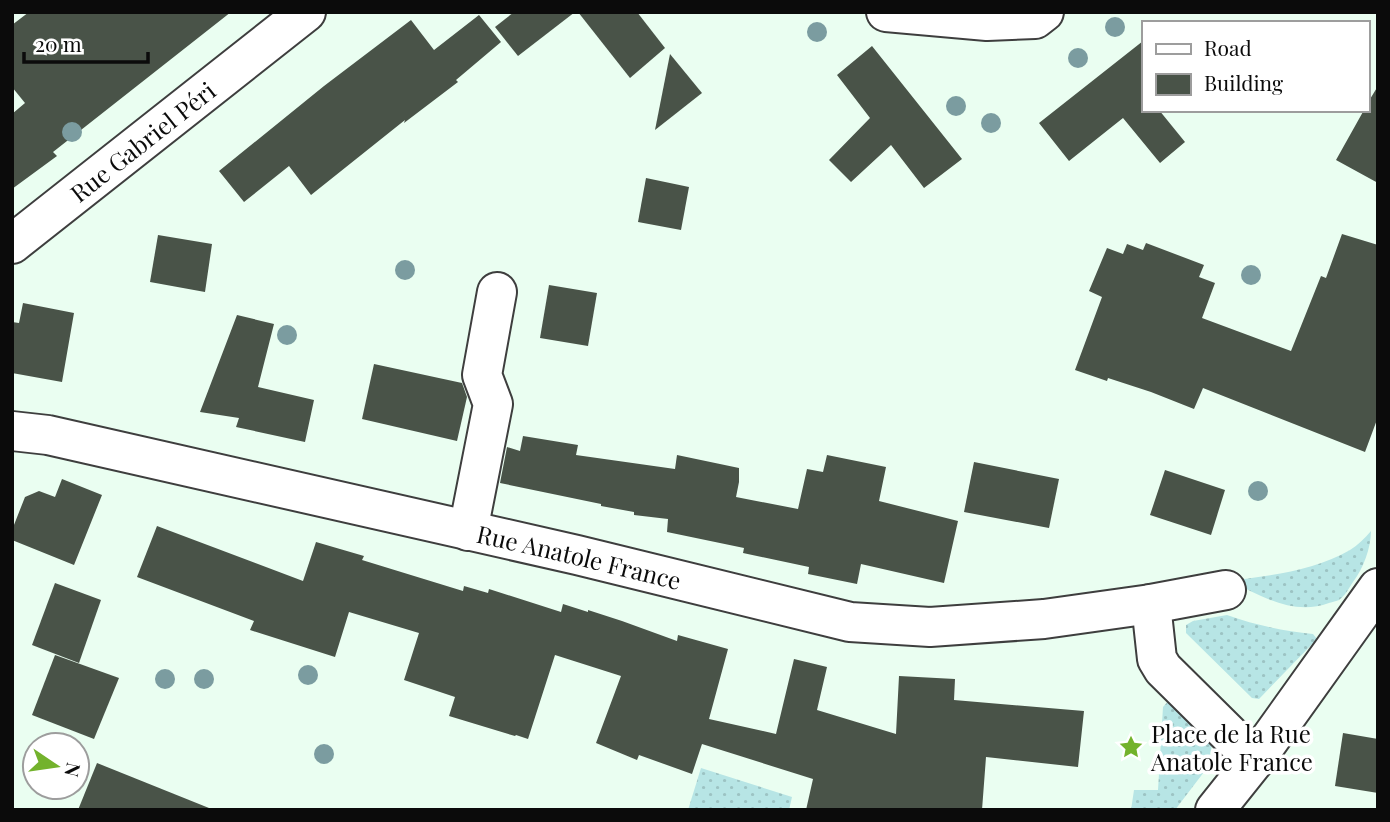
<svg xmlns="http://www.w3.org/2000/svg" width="1390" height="822" viewBox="0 0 1390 822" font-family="'Playfair Display',serif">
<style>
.grass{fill:url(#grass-dots)}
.building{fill:#495348}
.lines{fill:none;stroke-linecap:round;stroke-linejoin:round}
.minor-casing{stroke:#3e3e3e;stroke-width:42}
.minor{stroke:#fff;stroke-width:38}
.tree{fill:#7b9ca0}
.labels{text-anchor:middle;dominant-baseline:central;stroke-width:7;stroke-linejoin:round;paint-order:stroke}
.street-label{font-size:24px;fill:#0b0b0b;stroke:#fff}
.poi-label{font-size:24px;fill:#0b0b0b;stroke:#fff;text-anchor:start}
</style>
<defs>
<pattern id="grass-dots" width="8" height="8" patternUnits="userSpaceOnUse" patternTransform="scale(1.75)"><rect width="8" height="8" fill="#b7e5e5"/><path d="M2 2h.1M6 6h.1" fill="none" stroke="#9cc3c3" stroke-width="1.8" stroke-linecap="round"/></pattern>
</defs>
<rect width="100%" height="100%" fill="#eafef1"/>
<g class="grass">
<path d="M1371 531C1371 548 1363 569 1353 582 1349 588 1345 596 1339 600 1339 600 1330 603 1329 603 1294 616 1262 597 1231 581 1272 575 1314 571 1350 550 1358 545 1365 538 1371 531Z"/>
<path d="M1227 615C1255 625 1283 631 1313 634L1317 639 1259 699 1252 698 1186 633V625L1193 621Z"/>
<polygon points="1170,699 1212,745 1207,768 1175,810 1131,810 1134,790 1158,790 1163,707"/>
<polygon points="701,768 792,797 789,810 688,810"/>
</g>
<g class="building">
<polygon points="29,12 231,12 53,152 57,156 12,189 12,114 25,103 12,87 12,25"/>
<polygon points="514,12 575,12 518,56 495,27"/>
<polygon points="578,12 637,12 665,48 630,78"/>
<polygon points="479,15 501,42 456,80 458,82 404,123 405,120 311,195 289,166 244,202 219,171 324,86 411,20 434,50"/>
<polygon points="1143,41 1143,110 1159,110 1185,142 1160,163 1123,118 1069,161 1039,123"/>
<polygon points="872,46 962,159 924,188 891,145 851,182 829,160 870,118 837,75"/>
<polygon points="670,54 702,93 655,130"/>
<polygon points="1378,86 1378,183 1336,160 1364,110 1367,110 1367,104"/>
<polygon points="646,178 689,187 681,230 638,222"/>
<polygon points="1342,234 1378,245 1378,417 1365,452 1203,388 1194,409 1151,392 1108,378 1107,381 1075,370 1102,297 1089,291 1107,248 1123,254 1127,244 1143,250 1146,243 1204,265 1199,277 1215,283 1202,318 1291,351 1321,276 1326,278"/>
<polygon points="158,235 212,244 205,292 150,282"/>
<polygon points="549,285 597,293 588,346 540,338"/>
<polygon points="23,303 74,313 62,382 12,373 12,322 19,323"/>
<polygon points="237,315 274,324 258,387 314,400 305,442 236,427 239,418 200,412"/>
<polygon points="374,364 462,383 467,397 457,441 362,419"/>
<polygon points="523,436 578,445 576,455 675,469 677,455 739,468 739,482 736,497 798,509 807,469 823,472 827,455 886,467 879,501 958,521 944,583 861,564 857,584 808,574 809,567 743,553 744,548 667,532 668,519 634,515 634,512 601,506 601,504 500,483 507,447 520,451"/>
<polygon points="974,462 1059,479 1049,528 964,512"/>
<polygon points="1165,470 1225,490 1211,535 1150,515"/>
<polygon points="62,479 102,495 74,565 12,540 12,530 25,497 39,491 55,497"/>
<polygon points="157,526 303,581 316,542 364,556 362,560 463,591 464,586 488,593 489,589 561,612 563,604 588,612 588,610 622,621 677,641 678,635 728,649 709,719 776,734 794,659 827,667 817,710 896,734 899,676 955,679 954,700 1084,711 1078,767 986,757 982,810 806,810 813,779 702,744 692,774 639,755 637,760 596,743 621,676 555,655 528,739 516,735 515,736 449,716 455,697 404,680 419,633 349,612 335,657 250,630 254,621 137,577"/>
<polygon points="55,583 101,600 79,663 32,645"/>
<polygon points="55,655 119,678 94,739 32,715"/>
<polygon points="1343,733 1378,739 1378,793 1335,786"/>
<polygon points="97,763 209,808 209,810 78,810"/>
</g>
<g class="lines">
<g class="minor-casing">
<g id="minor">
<polyline points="886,12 987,21 1035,19 1044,12"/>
<path id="s1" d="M12 244 306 12"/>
<path id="s2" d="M12 431 48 435 577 555 850 622 930 627 1044 619 1151 604 1226 590"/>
<polyline points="468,531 493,404 482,375 497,292"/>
<polyline points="1151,604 1157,659 1163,669 1255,760"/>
<polyline points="1215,810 1255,760 1378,588"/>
</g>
</g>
<use href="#minor" class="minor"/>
</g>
<g class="tree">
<circle cx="1115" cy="27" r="10"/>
<circle cx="817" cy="32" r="10"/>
<circle cx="1078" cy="58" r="10"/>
<circle cx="956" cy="106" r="10"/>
<circle cx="991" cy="123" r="10"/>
<circle cx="72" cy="132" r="10"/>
<circle cx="405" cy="270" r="10"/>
<circle cx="1251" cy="275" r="10"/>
<circle cx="287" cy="335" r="10"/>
<circle cx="1258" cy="491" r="10"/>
<circle cx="308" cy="675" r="10"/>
<circle cx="165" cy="679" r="10"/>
<circle cx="204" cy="679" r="10"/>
<circle cx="324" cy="754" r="10"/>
</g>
<defs>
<g id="sight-bare" transform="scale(1.89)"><path d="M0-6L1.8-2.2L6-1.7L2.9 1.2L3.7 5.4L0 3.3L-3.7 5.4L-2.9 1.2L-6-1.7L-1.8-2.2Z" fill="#73b22c" stroke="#fff" stroke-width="2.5" paint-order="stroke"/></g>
</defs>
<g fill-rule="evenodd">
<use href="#sight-bare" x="1131" y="747"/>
</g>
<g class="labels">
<g class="street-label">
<text stroke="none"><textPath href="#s1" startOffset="166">Rue Gabriel Péri</textPath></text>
<text stroke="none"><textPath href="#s2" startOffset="581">Rue Anatole France</textPath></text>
</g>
<g class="poi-label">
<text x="1151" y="733">Place de la Rue<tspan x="1151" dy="28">Anatole France</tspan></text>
</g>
</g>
<rect width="1390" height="822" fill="none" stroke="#0b0b0b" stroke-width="28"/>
<rect x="1142" y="21" width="228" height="91" fill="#ffffff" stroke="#9d9d9d" stroke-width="2"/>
<rect x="1156" y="44" width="35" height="10" fill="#ffffff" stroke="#9d9d9d" stroke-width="2"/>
<text x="1204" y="56" font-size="21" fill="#0b0b0b">Road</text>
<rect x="1156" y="74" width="35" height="21" fill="#495348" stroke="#9d9d9d" stroke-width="2"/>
<text x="1204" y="91" font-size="21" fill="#0b0b0b">Building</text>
<g transform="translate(56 766) rotate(103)"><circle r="33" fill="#ffffff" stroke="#9d9d9d" stroke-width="2"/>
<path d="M0-5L12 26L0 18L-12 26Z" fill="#73b22c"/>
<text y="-10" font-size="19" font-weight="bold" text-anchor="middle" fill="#0b0b0b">N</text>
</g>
<path d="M24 52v10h124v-10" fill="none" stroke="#0b0b0b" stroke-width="3.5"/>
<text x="35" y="52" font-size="21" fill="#0b0b0b" stroke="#ffffff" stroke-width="5" paint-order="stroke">20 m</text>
</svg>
